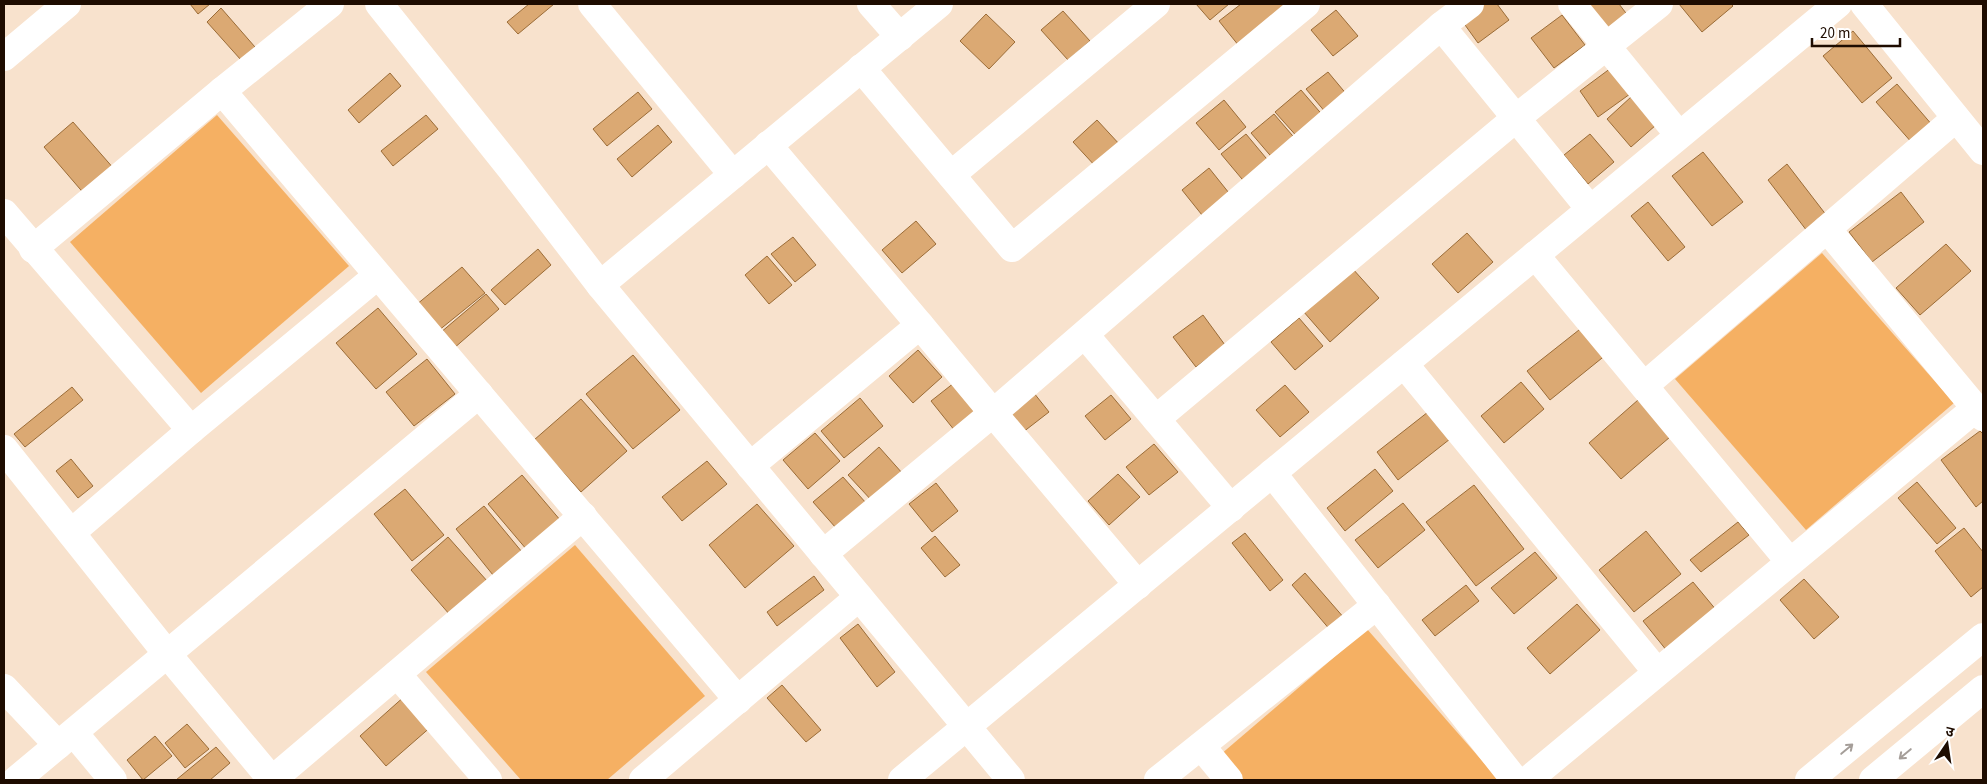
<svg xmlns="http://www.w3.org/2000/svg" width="1987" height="784" viewBox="0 0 1987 784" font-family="'Source Sans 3','Noto Sans Devanagari',sans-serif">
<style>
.green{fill:#f5b063}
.building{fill:#dba973;stroke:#9b6c37}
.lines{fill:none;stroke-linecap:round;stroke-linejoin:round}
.minor{stroke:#fff;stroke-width:28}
.oneway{stroke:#a59e99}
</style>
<rect width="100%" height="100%" fill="#f8e2cd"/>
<g class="green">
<polygon points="217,115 349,266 201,393 70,242"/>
<polygon points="1822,253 1954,403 1806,530 1675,379"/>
<polygon points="575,545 705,696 607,780 521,780 426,672"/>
<polygon points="1367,629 1498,779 1241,780 1220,755"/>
</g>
<g class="building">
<polygon points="190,4 210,4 198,14"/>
<polygon points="529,4 554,4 518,34 507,22"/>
<polygon points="1196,4 1229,4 1210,20"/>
<polygon points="1241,4 1292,4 1243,51 1219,21"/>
<polygon points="1479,4 1497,4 1509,20 1478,43 1460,18"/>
<polygon points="1584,4 1619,4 1629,17 1608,34"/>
<polygon points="1679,4 1731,4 1733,6 1702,32"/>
<polygon points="221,8 255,47 241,60 207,22"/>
<polygon points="1336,10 1358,36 1333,56 1311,30"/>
<polygon points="1063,11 1090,41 1068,60 1041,30"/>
<polygon points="986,14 1015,42 989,69 960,41"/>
<polygon points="1562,15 1585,45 1554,68 1531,38"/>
<polygon points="1853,31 1892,78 1862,103 1823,56"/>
<polygon points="1611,68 1630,94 1598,117 1580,91"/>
<polygon points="1328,72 1348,96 1326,113 1306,89"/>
<polygon points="390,73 401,86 359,123 348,110"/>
<polygon points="1897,84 1933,126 1913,144 1876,102"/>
<polygon points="1301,90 1325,118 1300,140 1275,112"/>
<polygon points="638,92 652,109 607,146 593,129"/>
<polygon points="1631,97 1656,125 1631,147 1607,119"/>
<polygon points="1224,100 1246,127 1219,150 1196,123"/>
<polygon points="1274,114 1298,142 1275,161 1251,133"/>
<polygon points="426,115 438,129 393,166 381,151"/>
<polygon points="1097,120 1121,146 1097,168 1073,142"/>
<polygon points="73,122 115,170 86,196 44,147"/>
<polygon points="658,125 672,142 632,177 617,159"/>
<polygon points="1246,134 1271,164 1247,185 1221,154"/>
<polygon points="1590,134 1614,162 1588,184 1564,155"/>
<polygon points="1703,152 1743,202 1712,226 1672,176"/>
<polygon points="1787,164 1827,216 1807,231 1768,180"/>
<polygon points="1209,168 1233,198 1206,220 1182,190"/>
<polygon points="1901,192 1924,222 1872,262 1849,232"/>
<polygon points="1648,202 1685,247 1668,261 1631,216"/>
<polygon points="916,221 936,244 902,273 882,250"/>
<polygon points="1467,233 1493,262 1458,293 1432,264"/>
<polygon points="793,237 816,265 795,282 771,254"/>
<polygon points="1946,244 1971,271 1920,315 1896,288"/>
<polygon points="538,249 551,265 505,305 491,290"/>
<polygon points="767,256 792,285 769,304 745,275"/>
<polygon points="462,267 485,293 438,331 416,305"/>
<polygon points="1352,268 1379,298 1330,342 1303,311"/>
<polygon points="486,294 499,309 453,349 440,333"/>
<polygon points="378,308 417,354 376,389 336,343"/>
<polygon points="1203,315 1225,345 1196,367 1173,337"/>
<polygon points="1299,318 1323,346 1295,370 1271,342"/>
<polygon points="1584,326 1607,354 1550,400 1527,371"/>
<polygon points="918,350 942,377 913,403 889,376"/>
<polygon points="633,355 680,410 633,449 586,394"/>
<polygon points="427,359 455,394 414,426 386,392"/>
<polygon points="959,379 983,409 955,431 931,401"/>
<polygon points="1521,382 1544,409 1504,443 1481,416"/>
<polygon points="1285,385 1309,412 1280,437 1256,410"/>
<polygon points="72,387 83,400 25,447 14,434"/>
<polygon points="1030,388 1049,412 1018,436 999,412"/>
<polygon points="1111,395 1131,419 1105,440 1085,416"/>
<polygon points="860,398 883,426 844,458 821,431"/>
<polygon points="581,399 627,451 581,492 534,440"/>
<polygon points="1638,400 1670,437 1621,479 1589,443"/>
<polygon points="1428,412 1450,439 1398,480 1377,452"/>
<polygon points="1980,431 1983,434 1983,501 1976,507 1941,460"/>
<polygon points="815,433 840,461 808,489 783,460"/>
<polygon points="1154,444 1178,472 1149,495 1126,467"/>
<polygon points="879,447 903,474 873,502 848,475"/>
<polygon points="71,459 93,486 78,498 56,471"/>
<polygon points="707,461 727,484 682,521 662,497"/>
<polygon points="1375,469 1393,491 1345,531 1327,508"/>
<polygon points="1118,474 1140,497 1109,525 1088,501"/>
<polygon points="522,475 561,521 527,550 488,504"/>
<polygon points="843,477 866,503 836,528 813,502"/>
<polygon points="1917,482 1956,528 1937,544 1898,498"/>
<polygon points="936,483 958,511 932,532 909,504"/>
<polygon points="1474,485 1524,549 1476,586 1426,522"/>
<polygon points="405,489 444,535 412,561 374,514"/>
<polygon points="1403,503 1425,530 1378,568 1355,540"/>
<polygon points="757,504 794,546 745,588 709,545"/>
<polygon points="484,506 522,552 493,575 456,529"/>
<polygon points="1738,522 1749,535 1701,572 1690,560"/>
<polygon points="1964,528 1983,552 1983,587 1971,597 1935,551"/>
<polygon points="1646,531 1681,574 1634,612 1599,570"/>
<polygon points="1245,533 1283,580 1270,591 1232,543"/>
<polygon points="935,536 960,565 945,577 921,548"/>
<polygon points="448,537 488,582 450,615 411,570"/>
<polygon points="1535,552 1557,578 1514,614 1491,588"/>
<polygon points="1305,573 1345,619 1331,631 1292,585"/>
<polygon points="814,576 824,590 777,626 767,612"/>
<polygon points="1804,579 1839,617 1814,639 1780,600"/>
<polygon points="1693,582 1717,611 1667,651 1643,621"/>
<polygon points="1466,585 1479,601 1435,636 1422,620"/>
<polygon points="1577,604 1600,630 1550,674 1527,648"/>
<polygon points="858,624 895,672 877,687 840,638"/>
<polygon points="782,685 821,730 806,742 767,698"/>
<polygon points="406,695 433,725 386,766 360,736"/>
<polygon points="187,724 209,749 185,768 165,743"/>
<polygon points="155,736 172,756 143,780 127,760"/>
<polygon points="216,747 230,763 210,780 176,780"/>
</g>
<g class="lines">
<g class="minor">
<polyline points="379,4 511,169 600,285 1011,780"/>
<polyline points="592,4 733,175"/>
<polyline points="871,4 900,37"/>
<polyline points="1572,4 1679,135"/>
<polyline points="1864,4 1983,151"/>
<polyline points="1441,26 1470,4"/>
<polyline points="4,57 67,4"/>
<polyline points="861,68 1012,248 1306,4"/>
<polyline points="222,91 738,700"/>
<polyline points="951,175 1156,4"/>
<polyline points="4,213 191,430"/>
<polyline points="1827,229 1983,417"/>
<polyline points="33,249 222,91 330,4"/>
<polyline points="1535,255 1790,562"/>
<polyline points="600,285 939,4"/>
<polyline points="920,325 993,413 1441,26 1590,209"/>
<polyline points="1085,335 1231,508"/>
<polyline points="1404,364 1657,672"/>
<polyline points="1644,386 1956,118"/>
<polyline points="1156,419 1515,119 1659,4"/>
<polyline points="4,449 168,655 272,780"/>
<polyline points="750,466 920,325 768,145"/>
<polyline points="1272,473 1515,780"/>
<polyline points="71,533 191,430 377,276"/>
<polyline points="823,554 993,413 1138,585"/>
<polyline points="397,674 488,780"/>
<polyline points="4,688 58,745"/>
<polyline points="74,733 113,780"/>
<polyline points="1201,746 1229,780"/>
<polyline points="16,780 479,394"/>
<polyline points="272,780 583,516"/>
<polyline points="643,780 859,597"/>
<polyline points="902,780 1838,4"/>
<polyline points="1158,780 1377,605"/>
<polyline points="1528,780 1976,408"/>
<polyline points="1809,780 1983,637"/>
<polyline points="1873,780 1983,689"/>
</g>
</g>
<defs><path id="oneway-shaft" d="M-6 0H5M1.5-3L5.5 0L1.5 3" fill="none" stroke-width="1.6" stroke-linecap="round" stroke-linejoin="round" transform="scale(1.25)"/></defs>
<g class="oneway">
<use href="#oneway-shaft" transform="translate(1847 749) rotate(-40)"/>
<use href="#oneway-shaft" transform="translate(1905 754) rotate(140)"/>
</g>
<rect width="1987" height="784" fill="none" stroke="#1e0c00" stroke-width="10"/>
<g transform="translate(1947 744) rotate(13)" stroke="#ffffff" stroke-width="4" paint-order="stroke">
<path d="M0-4L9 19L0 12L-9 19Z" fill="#1e0c00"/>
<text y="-8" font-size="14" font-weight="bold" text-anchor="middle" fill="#1e0c00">उ</text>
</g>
<path d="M1812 38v8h88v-8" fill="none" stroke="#1e0c00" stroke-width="2.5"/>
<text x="1820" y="38" font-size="15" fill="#1e0c00" stroke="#ffffff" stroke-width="4" paint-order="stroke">20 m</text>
</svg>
